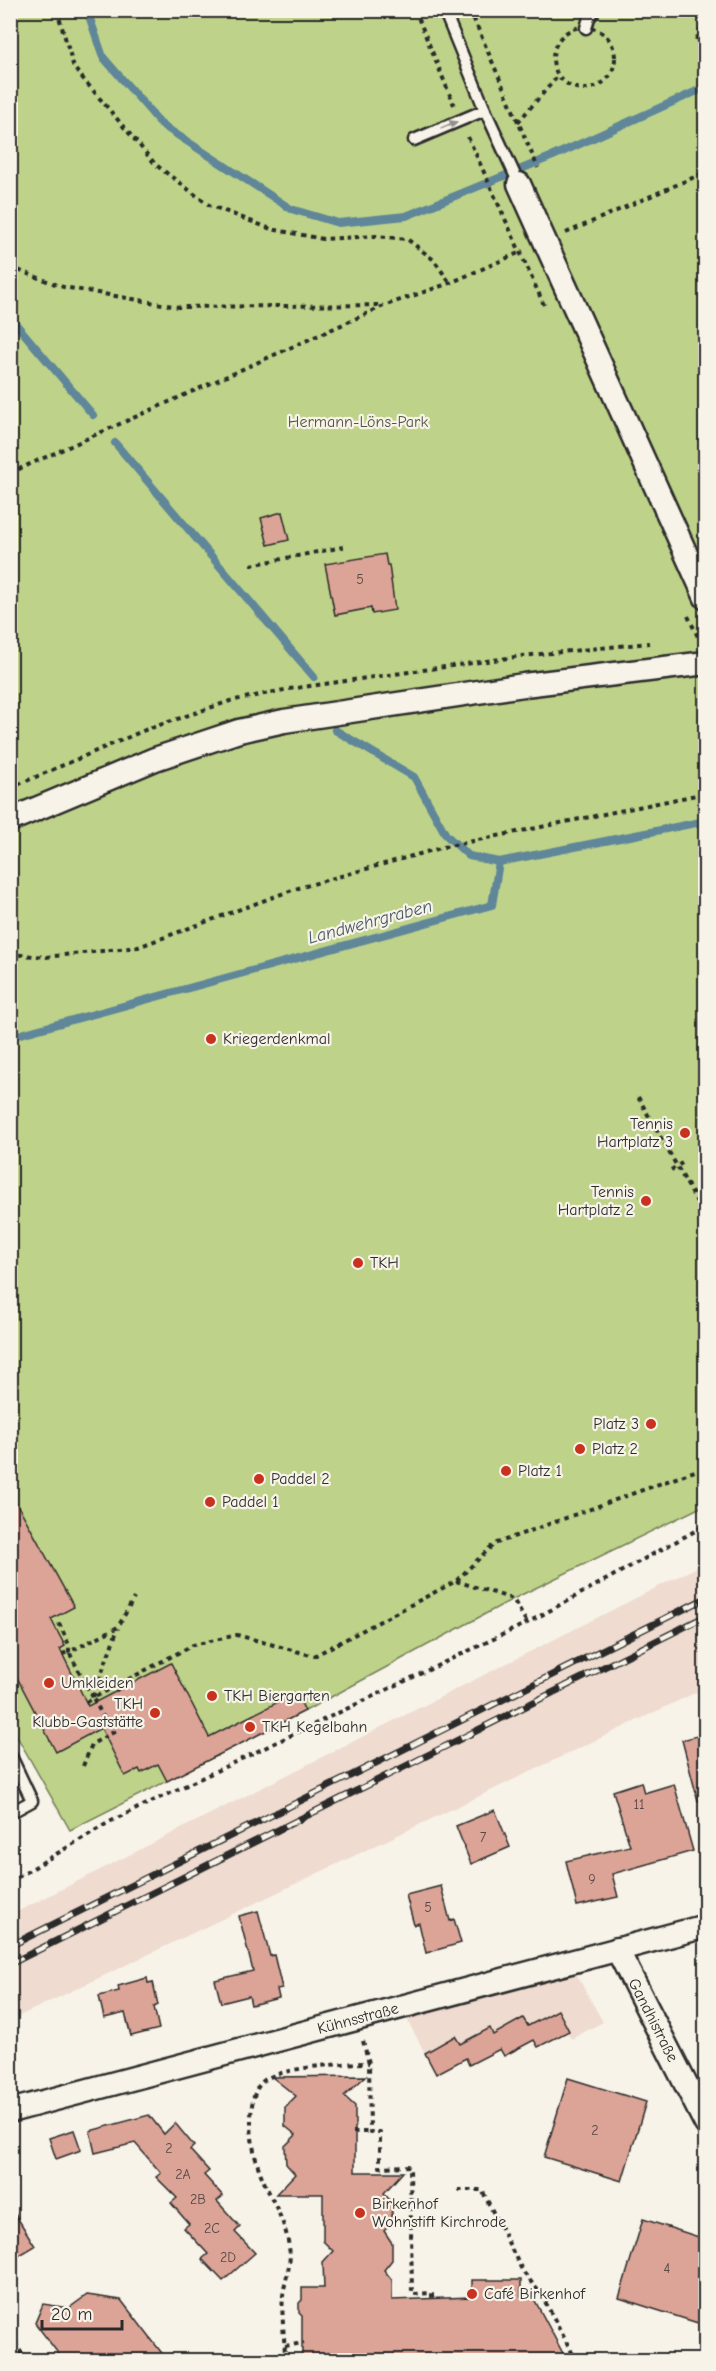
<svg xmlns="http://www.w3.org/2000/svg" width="716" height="2371" viewBox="0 0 716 2371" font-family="'Comic Neue',sans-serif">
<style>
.built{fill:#efdbcf}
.green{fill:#bed389;stroke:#747f5a;stroke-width:1.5}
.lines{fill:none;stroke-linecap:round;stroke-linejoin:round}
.stream{stroke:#5f8699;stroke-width:8}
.building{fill:#dca496;stroke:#2b2b2b;stroke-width:1.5}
.service-casing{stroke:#2b2b2b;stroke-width:15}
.minor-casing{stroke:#2b2b2b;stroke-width:27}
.path{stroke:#2b2b2b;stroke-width:4;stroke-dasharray:4.5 4.5;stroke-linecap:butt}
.service{stroke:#f7f3e8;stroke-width:10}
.minor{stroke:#f7f3e8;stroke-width:22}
.rail-casing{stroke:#2b2b2b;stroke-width:7}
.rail{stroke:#f7f3e8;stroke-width:4.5;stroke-dasharray:14;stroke-linecap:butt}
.oneway{fill:#918f8a}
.poi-dot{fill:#c8321e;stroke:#f7f3e8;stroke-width:2}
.labels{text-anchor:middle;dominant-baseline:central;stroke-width:4.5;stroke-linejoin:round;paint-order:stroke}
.number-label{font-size:14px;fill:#574946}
.park-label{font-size:16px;fill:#505542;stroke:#f7f3e8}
.poi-label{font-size:16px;fill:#2b2b2b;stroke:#f7f3e8;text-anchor:start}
.street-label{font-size:16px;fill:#2b2b2b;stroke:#f7f3e8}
.water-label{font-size:18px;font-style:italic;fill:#455862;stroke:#f7f3e8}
</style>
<rect width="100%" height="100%" fill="#f7f3e8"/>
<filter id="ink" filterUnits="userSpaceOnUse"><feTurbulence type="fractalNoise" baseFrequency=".0167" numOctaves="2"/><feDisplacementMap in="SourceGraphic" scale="12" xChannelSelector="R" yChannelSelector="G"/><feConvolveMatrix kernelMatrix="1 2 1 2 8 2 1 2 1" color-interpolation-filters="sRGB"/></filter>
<g filter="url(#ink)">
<g class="built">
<polygon points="705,1563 705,1688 11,2020 11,1915"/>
<polygon points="569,1961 603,2022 571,2039 567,2032 538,2047 533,2041 504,2056 499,2049 469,2065 465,2058 436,2074 400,2006"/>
</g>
<polygon class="green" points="10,11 706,11 705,1505 513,1599 305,1711 70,1830 10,1724"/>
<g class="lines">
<g class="stream">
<polyline points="87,10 103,57 162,125 291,209 338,223 406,216 553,156 706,87"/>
<polyline points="10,317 93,415"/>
<polyline points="115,443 314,677"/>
<polyline points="335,730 414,777 446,835 469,856 499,862"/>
<polyline points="10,1037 492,905 499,862 706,821"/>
</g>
</g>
<g class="building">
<polygon points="282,512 289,540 268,545 261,518"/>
<polygon points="385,554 387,565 389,565 395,610 372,614 371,608 335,615 325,564"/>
<polygon points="10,1491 74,1607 51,1619 65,1646 60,1649 88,1706 171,1663 209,1737 296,1693 305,1711 167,1781 158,1764 141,1773 139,1769 125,1776 101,1728 56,1752 10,1664"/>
<polygon points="705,1734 705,1800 698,1801 682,1740"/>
<polygon points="641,1782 644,1793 674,1784 693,1851 612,1874 618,1897 577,1906 566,1861 630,1846 613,1791"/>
<polygon points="495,1810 510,1847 471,1864 456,1826"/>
<polygon points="441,1886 450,1921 454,1919 461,1943 426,1953 419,1923 414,1925 406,1895"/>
<polygon points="258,1911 270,1956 274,1955 282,1988 277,1989 279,1998 251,2005 249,1996 221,2003 215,1980 253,1971 239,1916"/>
<polygon points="147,1978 148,1983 153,1982 158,2005 154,2007 159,2029 131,2036 125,2013 104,2018 99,1996 119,1991 118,1986"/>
<polygon points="558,2010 569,2031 538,2047 534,2040 504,2056 500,2049 469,2065 466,2058 436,2074 425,2053 455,2036 460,2044 490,2028 493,2035 523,2018 528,2026"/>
<polygon points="366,2076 344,2096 355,2106 355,2172 403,2172 384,2193 392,2203 392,2222 384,2231 392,2243 392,2260 384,2270 392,2280 392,2300 472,2297 472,2280 521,2280 521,2297 533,2297 567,2361 302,2361 302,2316 299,2313 299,2303 302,2300 302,2288 324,2288 323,2262 333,2251 323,2241 323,2194 276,2194 295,2174 286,2164 285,2146 296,2135 285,2126 285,2107 296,2096 272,2077"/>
<polygon points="568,2078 646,2102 622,2181 544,2157"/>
<polygon points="149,2115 164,2134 175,2123 194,2146 190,2150 209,2171 204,2175 223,2196 217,2201 240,2227 235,2232 255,2253 223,2281 202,2259 208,2254 184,2228 189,2224 171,2203 177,2198 156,2177 161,2173 135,2143 95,2153 90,2131"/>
<polygon points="74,2130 81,2150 56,2159 49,2138"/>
<polygon points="10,2206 35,2246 10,2261"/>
<polygon points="643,2219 705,2239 705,2297 698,2323 619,2298"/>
<polygon points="87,2295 121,2300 168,2361 64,2361 35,2323 43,2304 69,2308"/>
</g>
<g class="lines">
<g class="service-casing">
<g id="service">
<polyline points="444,10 485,110 519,184"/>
<polyline points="586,28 589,18 595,10"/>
<polyline points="414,140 485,110"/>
<polyline points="10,1754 32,1801 10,1813"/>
</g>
</g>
<g class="minor-casing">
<g id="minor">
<polyline points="519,184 706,598"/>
<polyline points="10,820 155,759 239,731 284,721 524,685 706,663"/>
<path id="s1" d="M617 1949 706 2124"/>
<path id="s2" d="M10 2111 706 1926"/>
</g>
</g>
<g class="path">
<polyline points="57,10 74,68 156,165 209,205 271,229 323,239 376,236 407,239 434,260 450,283"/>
<polyline points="415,10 454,105"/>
<polyline points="470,10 538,168"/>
<circle cx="584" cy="58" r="31"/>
<polyline points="696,40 706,18"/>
<polyline points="518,122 558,76"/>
<polyline points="468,137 544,305"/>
<polyline points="566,233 706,172"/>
<polyline points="10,267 63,287 179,307 383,305"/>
<polyline points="10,473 386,305 450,283 523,251"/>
<polyline points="251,565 348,546"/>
<polyline points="688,616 699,639"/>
<polyline points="10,788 145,730 230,701 289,689 522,656 649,643"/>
<polyline points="10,954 46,957 138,947 295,889 444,847 706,793"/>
<polyline points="638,1097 706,1218"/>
<polyline points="671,1170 682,1163"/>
<polyline points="456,1581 513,1599 527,1623"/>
<polyline points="59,1623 69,1645 69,1652 118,1627 134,1598"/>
<polyline points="62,1654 69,1652 93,1698 86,1702"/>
<polyline points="93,1697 118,1628"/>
<polyline points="112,1733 120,1730"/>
<polyline points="83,1766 92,1744 112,1733 93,1698 193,1645 237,1635 314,1656 456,1581 494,1544 706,1467"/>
<polyline points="10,1882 111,1821 527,1623 706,1525"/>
<polyline points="363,2041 369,2063 370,2132 380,2132 380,2167 410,2166 412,2294 432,2293 432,2300"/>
<polyline points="353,2132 370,2132"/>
<polyline points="458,2190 482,2190 523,2272 541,2294 576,2360"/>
<polyline points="10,2335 26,2360"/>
<polyline points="285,2346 304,2343"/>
<path d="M285 2360C285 2339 281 2317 283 2296 285 2279 292 2264 289 2247 285 2217 267 2194 258 2166 251 2146 245 2098 262 2082 278 2067 346 2063 369 2063"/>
</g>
<use href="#service" class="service"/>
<use href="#minor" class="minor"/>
<g class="rail-casing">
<g id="rail">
<polyline points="10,1946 706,1598"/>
<polyline points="10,1964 706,1616"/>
</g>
</g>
<use href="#rail" class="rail"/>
</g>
<defs><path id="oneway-solid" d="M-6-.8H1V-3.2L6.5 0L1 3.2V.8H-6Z" transform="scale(1.5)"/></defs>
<use class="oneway" href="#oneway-solid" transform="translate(449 125) rotate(-23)"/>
</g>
<g class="poi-dot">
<circle cx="211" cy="1039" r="6"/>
<circle cx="685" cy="1133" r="6"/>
<circle cx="646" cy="1201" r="6"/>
<circle cx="358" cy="1263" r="6"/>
<circle cx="651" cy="1424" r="6"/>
<circle cx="580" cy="1449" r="6"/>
<circle cx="506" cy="1471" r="6"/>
<circle cx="259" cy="1479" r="6"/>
<circle cx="210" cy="1502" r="6"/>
<circle cx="49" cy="1683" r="6"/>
<circle cx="212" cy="1696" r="6"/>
<circle cx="155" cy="1713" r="6"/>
<circle cx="250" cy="1727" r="6"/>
<circle cx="360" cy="2213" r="6"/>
<circle cx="472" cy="2294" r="6"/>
</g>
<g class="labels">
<g class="number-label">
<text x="360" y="579">5</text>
<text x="639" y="1804">11</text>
<text x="483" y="1837">7</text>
<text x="592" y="1879">9</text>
<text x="428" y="1907">5</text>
<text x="595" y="2130">2</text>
<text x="169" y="2148">2</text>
<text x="183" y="2174">2A</text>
<text x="198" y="2199">2B</text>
<text x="212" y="2228">2C</text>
<text x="228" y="2257">2D</text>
<text x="667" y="2268">4</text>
</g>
<g class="park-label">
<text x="358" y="422">Hermann-Löns-Park</text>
</g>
<g class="poi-label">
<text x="223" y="1039">Kriegerdenkmal</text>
<text x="673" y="1124" text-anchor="end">Tennis<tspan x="673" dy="18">Hartplatz 3</tspan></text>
<text x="634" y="1192" text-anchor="end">Tennis<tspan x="634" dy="18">Hartplatz 2</tspan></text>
<text x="370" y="1263">TKH</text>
<text x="639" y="1424" text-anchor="end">Platz 3</text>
<text x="592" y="1449">Platz 2</text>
<text x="518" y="1471">Platz 1</text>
<text x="271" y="1479">Paddel 2</text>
<text x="222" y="1502">Paddel 1</text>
<text x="61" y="1683">Umkleiden</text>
<text x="224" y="1696">TKH Biergarten</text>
<text x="143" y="1704" text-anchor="end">TKH<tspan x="143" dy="18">Klubb-Gaststätte</tspan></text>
<text x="262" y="1727">TKH Kegelbahn</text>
<text x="372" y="2204">Birkenhof<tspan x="372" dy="18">Wohnstift Kirchrode</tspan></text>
<text x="484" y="2294">Café Birkenhof</text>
</g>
<g class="street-label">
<text stroke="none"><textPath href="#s2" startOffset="360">Kühnsstraße</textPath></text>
<text stroke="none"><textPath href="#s1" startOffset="80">Gandhistraße</textPath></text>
</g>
<g class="water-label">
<text transform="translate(370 922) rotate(-15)">Landwehrgraben</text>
</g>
</g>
<rect width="716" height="2371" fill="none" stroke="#f7f3e8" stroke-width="36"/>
<rect x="18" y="18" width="680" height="2335" fill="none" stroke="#2b2b2b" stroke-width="2" filter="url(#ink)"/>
<path d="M42 2320v9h80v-9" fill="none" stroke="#2b2b2b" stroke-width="3"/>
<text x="51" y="2320" font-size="18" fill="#2b2b2b" stroke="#f7f3e8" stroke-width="4.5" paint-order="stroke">20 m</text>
</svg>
